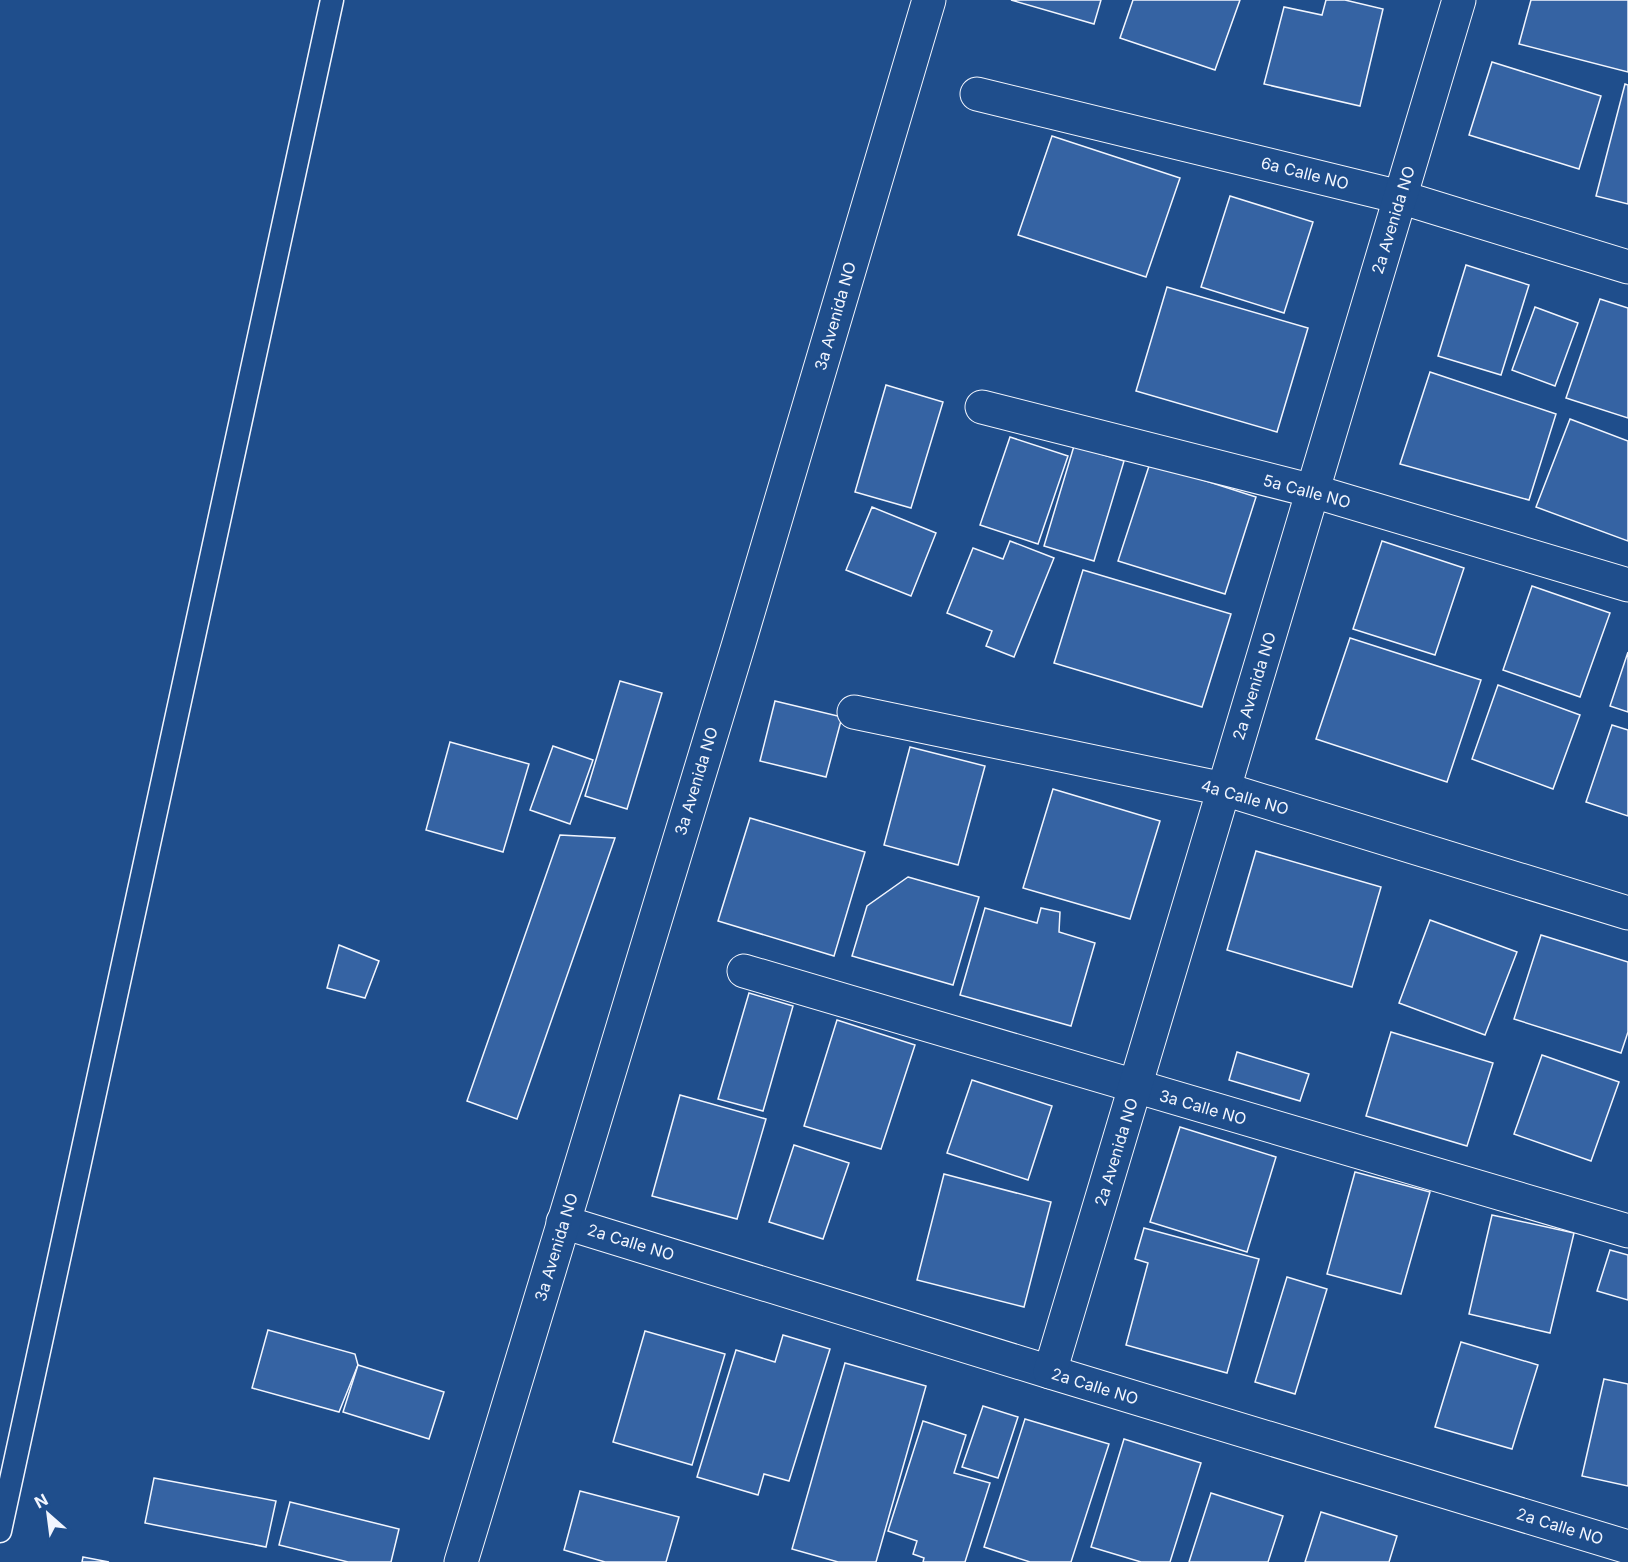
<svg xmlns="http://www.w3.org/2000/svg" width="1628" height="1562" viewBox="0 0 1628 1562" font-family="Inter,sans-serif">
<style>
.building{fill:#3563a3;stroke:#f2f6ff;stroke-width:1.5}
.lines{fill:none;stroke-linecap:round;stroke-linejoin:round}
.lane-casing{stroke:#f2f6ff;stroke-width:25}
.street-casing{stroke:#f2f6ff;stroke-width:35}
.lane{stroke:#1f4e8c;stroke-width:22}
.street{stroke:#1f4e8c;stroke-width:33}
.labels{text-anchor:middle;dominant-baseline:central;stroke-width:4.5;stroke-linejoin:round;paint-order:stroke}
.street-label{font-size:16px;fill:#f2f6ff;stroke:#1f4e8c}
</style>
<rect width="100%" height="100%" fill="#1f4e8c"/>
<g class="building">
<polygon points="1011,0 1101,0 1094,24"/>
<polygon points="1133,0 1240,0 1215,70 1120,38"/>
<polygon points="1326,0 1345,0 1383,9 1360,106 1264,84 1284,7 1322,15"/>
<polygon points="1531,0 1628,0 1628,72 1519,44"/>
<polygon points="1492,62 1601,96 1579,169 1469,135"/>
<polygon points="1625,84 1628,85 1628,204 1596,196"/>
<polygon points="1052,136 1180,178 1146,277 1018,235"/>
<polygon points="1230,196 1313,222 1284,313 1201,287"/>
<polygon points="1466,265 1529,285 1501,375 1438,356"/>
<polygon points="1167,287 1308,328 1277,432 1136,391"/>
<polygon points="1600,299 1628,308 1628,418 1566,398"/>
<polygon points="1535,307 1578,323 1555,386 1512,370"/>
<polygon points="1430,372 1556,414 1529,500 1400,464"/>
<polygon points="886,385 943,402 911,508 855,492"/>
<polygon points="1570,419 1628,441 1628,541 1536,507"/>
<polygon points="1010,437 1068,456 1038,544 980,525"/>
<polygon points="1074,446 1124,461 1094,561 1044,546"/>
<polygon points="1150,463 1256,497 1225,594 1118,561"/>
<polygon points="872,507 936,533 911,596 846,570"/>
<polygon points="1010,541 1054,558 1014,657 986,646 992,631 947,613 973,548 1003,559"/>
<polygon points="1382,541 1464,568 1435,655 1353,629"/>
<polygon points="1083,570 1231,614 1202,707 1054,663"/>
<polygon points="1532,586 1610,613 1580,697 1503,670"/>
<polygon points="1350,638 1481,680 1447,782 1316,739"/>
<polygon points="1628,652 1628,712 1610,706"/>
<polygon points="620,681 662,693 627,809 585,796"/>
<polygon points="1498,685 1580,715 1553,789 1472,759"/>
<polygon points="775,701 842,717 826,777 760,761"/>
<polygon points="1612,725 1628,730 1628,816 1586,802"/>
<polygon points="450,742 529,764 503,852 426,830"/>
<polygon points="553,746 593,760 570,824 530,810"/>
<polygon points="910,747 985,766 958,865 884,845"/>
<polygon points="1053,789 1160,821 1130,919 1023,888"/>
<polygon points="750,818 865,852 834,956 718,921"/>
<polygon points="560,835 615,838 517,1119 467,1101"/>
<polygon points="1256,851 1381,887 1352,987 1227,950"/>
<polygon points="908,877 979,897 953,985 852,956 867,906"/>
<polygon points="985,908 1037,923 1041,908 1060,912 1059,932 1095,943 1071,1026 960,995"/>
<polygon points="1430,920 1517,952 1485,1035 1399,1003"/>
<polygon points="1541,935 1628,962 1628,1032 1621,1053 1514,1019"/>
<polygon points="339,945 379,961 365,998 327,988"/>
<polygon points="749,993 793,1006 763,1111 718,1099"/>
<polygon points="837,1020 915,1045 881,1149 804,1126"/>
<polygon points="1391,1032 1493,1063 1467,1146 1366,1116"/>
<polygon points="1237,1052 1309,1074 1300,1101 1229,1080"/>
<polygon points="1542,1055 1619,1082 1591,1161 1514,1134"/>
<polygon points="972,1080 1052,1106 1028,1180 947,1153"/>
<polygon points="680,1095 766,1119 737,1219 652,1196"/>
<polygon points="1180,1127 1276,1157 1247,1252 1150,1222"/>
<polygon points="794,1145 849,1163 823,1239 769,1222"/>
<polygon points="1355,1172 1430,1192 1401,1294 1327,1274"/>
<polygon points="944,1174 1051,1202 1024,1307 917,1280"/>
<polygon points="1492,1215 1574,1233 1550,1333 1469,1314"/>
<polygon points="1144,1228 1259,1259 1227,1373 1126,1345 1148,1263 1135,1259"/>
<polygon points="1610,1250 1628,1255 1628,1300 1597,1291"/>
<polygon points="1287,1277 1327,1289 1295,1394 1255,1382"/>
<polygon points="268,1330 355,1354 358,1365 339,1412 252,1388"/>
<polygon points="645,1331 725,1354 692,1465 613,1442"/>
<polygon points="783,1335 830,1349 789,1481 764,1474 758,1495 697,1477 736,1350 775,1362"/>
<polygon points="1461,1342 1538,1365 1512,1449 1435,1427"/>
<polygon points="845,1363 926,1386 876,1562 838,1562 792,1549"/>
<polygon points="358,1365 444,1392 429,1439 343,1412"/>
<polygon points="1604,1379 1628,1384 1628,1486 1582,1476"/>
<polygon points="983,1406 1018,1417 998,1478 962,1467"/>
<polygon points="1025,1419 1109,1444 1071,1562 1030,1562 984,1547"/>
<polygon points="923,1421 966,1435 954,1473 990,1483 965,1562 923,1562 924,1558 913,1554 917,1541 888,1531"/>
<polygon points="1124,1439 1201,1463 1170,1562 1141,1562 1091,1547"/>
<polygon points="154,1478 276,1501 266,1547 145,1523"/>
<polygon points="580,1491 679,1517 666,1562 605,1562 564,1550"/>
<polygon points="1211,1493 1283,1516 1268,1562 1189,1562"/>
<polygon points="290,1502 399,1529 391,1562 348,1562 279,1545"/>
<polygon points="1321,1512 1397,1536 1389,1562 1305,1562"/>
<polygon points="83,1557 109,1562 82,1562"/>
</g>
<g class="lines">
<g class="lane-casing">
<polyline id="lane" points="0,1531 332,0"/>
</g>
<g class="street-casing">
<g id="street">
<polyline points="977,94 1400,197 1628,267"/>
<polyline points="982,407 1313,491 1628,585"/>
<polyline points="854,712 1224,789 1628,913"/>
<polyline points="744,971 1628,1231"/>
<polyline points="563,1222 1050,1372 1628,1547"/>
<polyline points="1050,1372 1459,0"/>
<polyline points="461,1562 739,643 929,0"/>
</g>
</g>
<use href="#lane" class="lane"/>
<use href="#street" class="street"/>
</g>
<g class="labels">
<g class="street-label">
<text transform="translate(1305 173) rotate(14)">6a Calle NO</text>
<text transform="translate(1393 220) rotate(-73)">2a Avenida NO</text>
<text transform="translate(835 316) rotate(-74)">3a Avenida NO</text>
<text transform="translate(1307 491) rotate(15)">5a Calle NO</text>
<text transform="translate(1254 686) rotate(-73)">2a Avenida NO</text>
<text transform="translate(696 781) rotate(-73)">3a Avenida NO</text>
<text transform="translate(1245 797) rotate(16)">4a Calle NO</text>
<text transform="translate(1203 1107) rotate(16)">3a Calle NO</text>
<text transform="translate(1116 1152) rotate(-73)">2a Avenida NO</text>
<text transform="translate(631 1242) rotate(17)">2a Calle NO</text>
<text transform="translate(556 1247) rotate(-73)">3a Avenida NO</text>
<text transform="translate(1095 1386) rotate(17)">2a Calle NO</text>
<text transform="translate(1560 1526) rotate(17)">2a Calle NO</text>
</g>
</g>
<g transform="translate(48 1514) rotate(332)" stroke="#1f4e8c" stroke-width="4.5" paint-order="stroke">
<path d="M0-4.5L10 22L0 15L-10 22Z" fill="#f2f6ff"/>
<text y="-9" font-size="16" font-weight="bold" text-anchor="middle" fill="#f2f6ff">N</text>
</g>
</svg>
